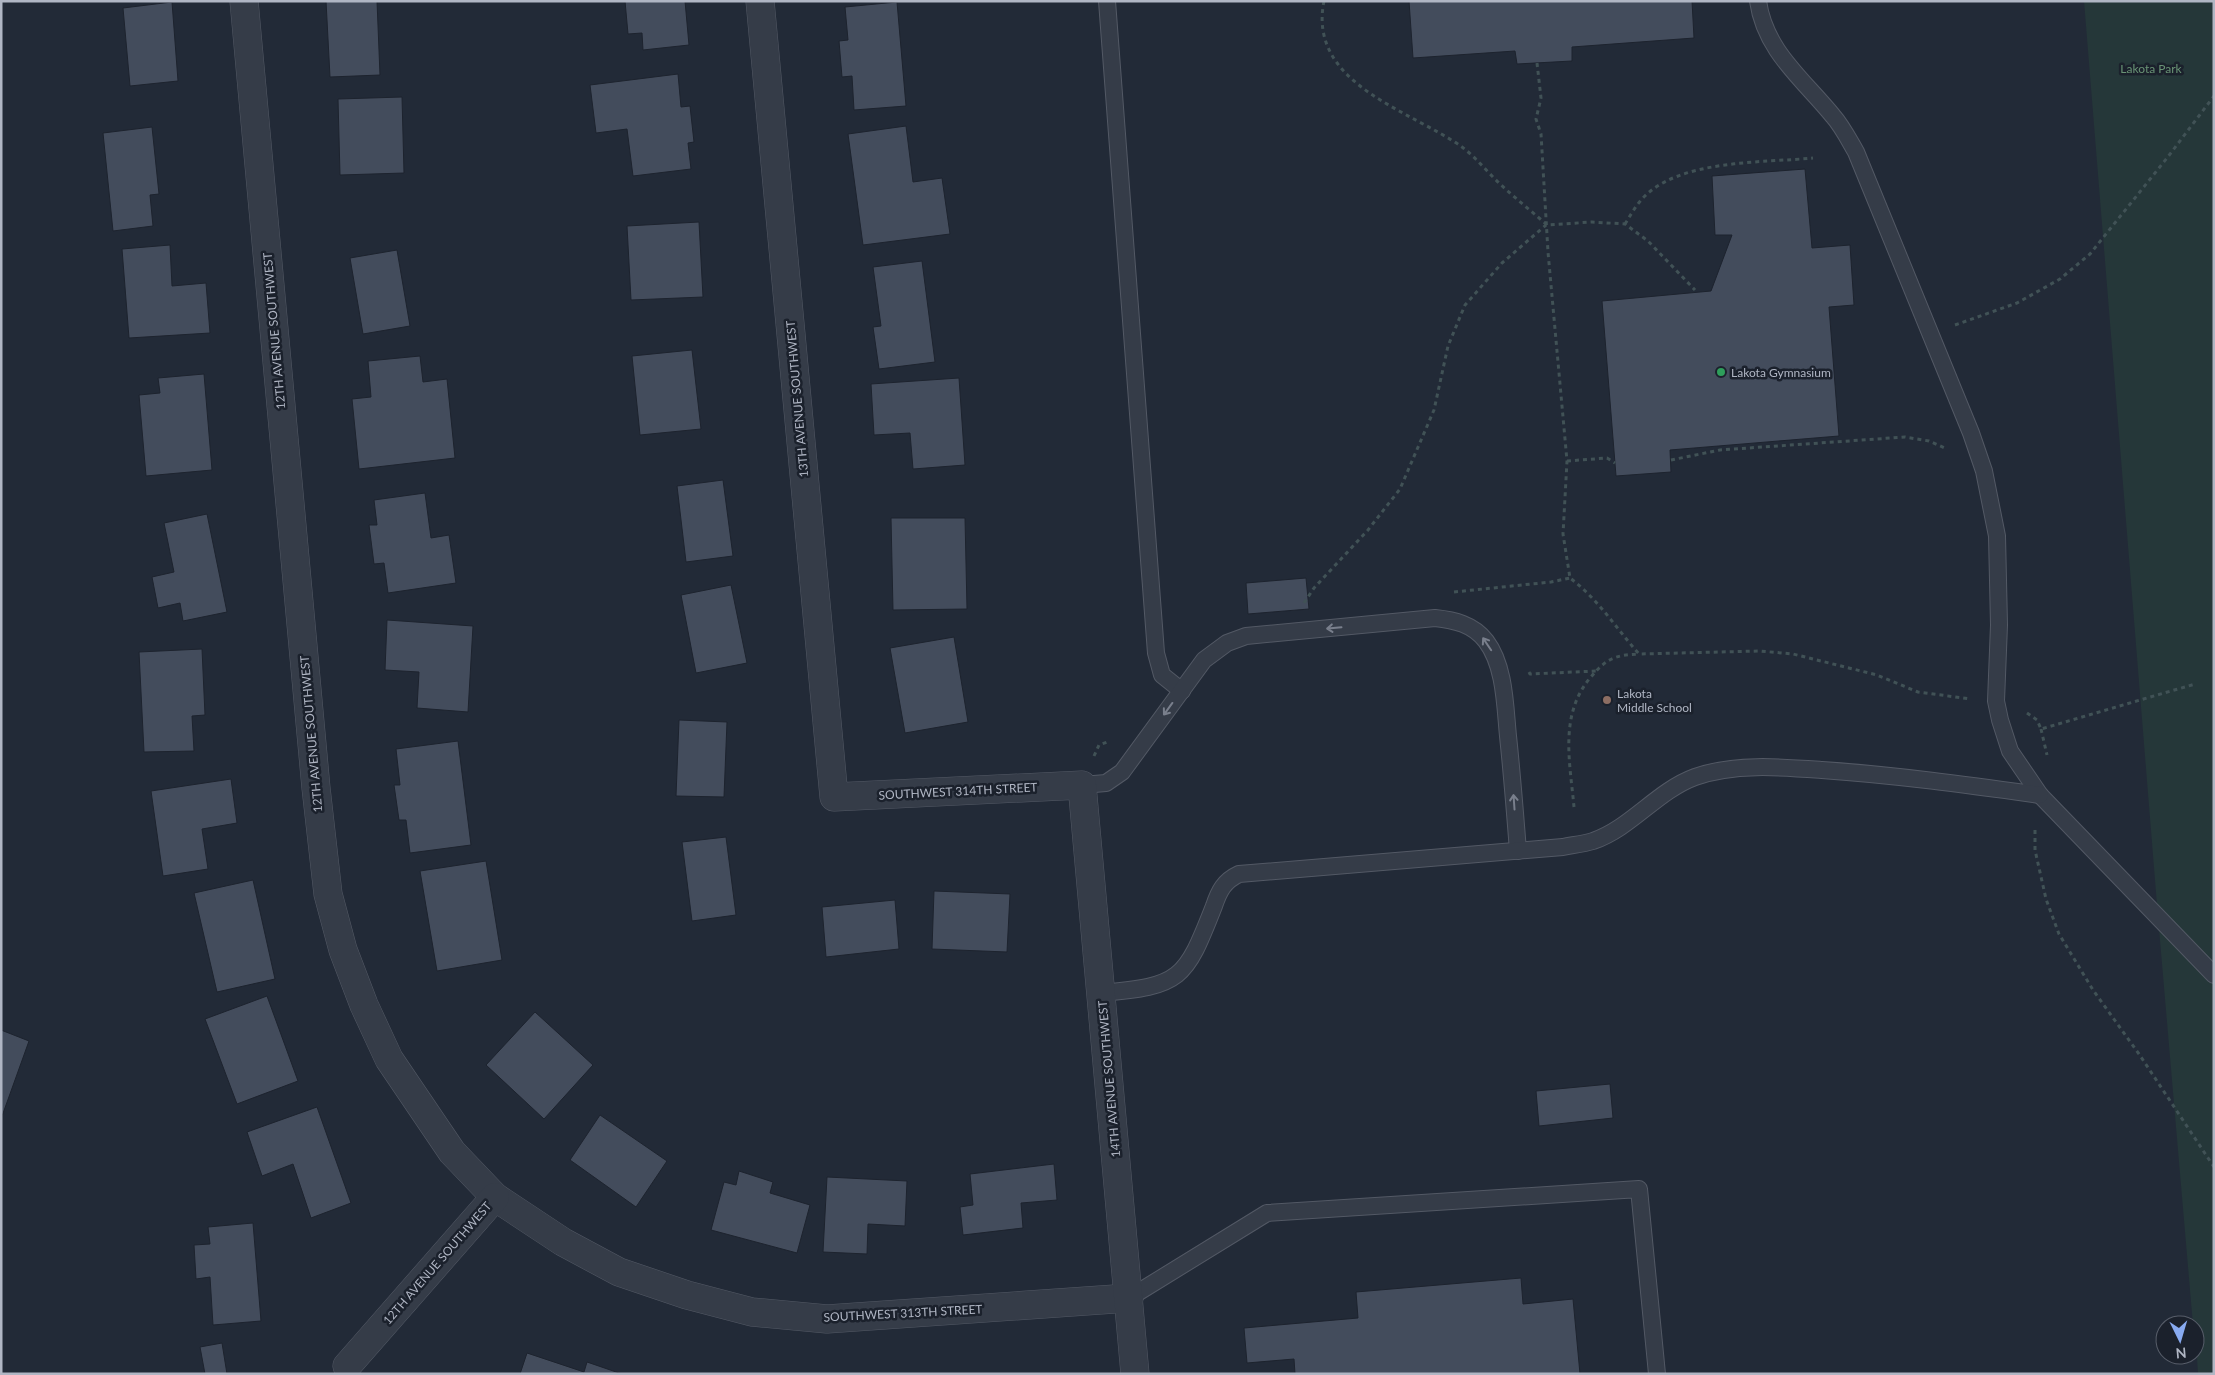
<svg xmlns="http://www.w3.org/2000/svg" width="2215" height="1375" viewBox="0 0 2215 1375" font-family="Lato,sans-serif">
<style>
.green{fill:#253739}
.building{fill:#434c5c;stroke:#1d232e}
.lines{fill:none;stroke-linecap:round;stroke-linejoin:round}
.service-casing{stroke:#535965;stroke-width:18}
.minor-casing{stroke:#535965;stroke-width:29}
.path{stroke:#415256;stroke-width:3;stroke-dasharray:4 4;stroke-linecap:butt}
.service{stroke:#353c48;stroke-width:16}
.minor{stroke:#353c48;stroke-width:28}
.oneway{stroke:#797f8c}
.leisure-dot{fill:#2e9e5b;stroke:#1b212c;stroke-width:2}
.education-dot{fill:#8d6e63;stroke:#1b212c;stroke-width:2}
.labels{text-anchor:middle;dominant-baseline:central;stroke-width:5;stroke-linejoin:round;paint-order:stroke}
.park-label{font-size:12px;fill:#699375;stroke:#1b212c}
.street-label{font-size:12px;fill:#b0b6c4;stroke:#1b212c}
.poi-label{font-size:12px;fill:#b0b6c4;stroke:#1b212c;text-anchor:start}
</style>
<rect width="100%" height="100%" fill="#222a37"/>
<polygon class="green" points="2084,1 2214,1 2214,1374 2198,1374 2195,1325 2193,1325 2158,917"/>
<g class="building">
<polygon points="326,1 377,1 380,75 330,77"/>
<polygon points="625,1 685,1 689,45 643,50 642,33 628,34"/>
<polygon points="1409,1 1692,1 1694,38 1572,47 1572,61 1517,64 1515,51 1413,58"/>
<polygon points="172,2 178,81 130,86 123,8"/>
<polygon points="897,2 906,106 854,110 852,76 842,77 839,41 848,40 845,7"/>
<polygon points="678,74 681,107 690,106 694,142 688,143 691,169 633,176 627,129 596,133 590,85"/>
<polygon points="402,97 404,173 340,175 338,99"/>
<polygon points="906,126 913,182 942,178 950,234 863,245 848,134"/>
<polygon points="152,127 159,194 150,195 153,226 113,231 103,133"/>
<polygon points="1805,169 1812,248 1850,245 1854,305 1829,307 1839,436 1670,450 1671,472 1616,476 1602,301 1711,291 1732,235 1715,235 1712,176"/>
<polygon points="699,222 703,297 631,300 627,226"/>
<polygon points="170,245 172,286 206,283 210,333 129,338 122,249"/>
<polygon points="397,250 410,326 363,334 350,258"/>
<polygon points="922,261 935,362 879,369 873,327 881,326 873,267"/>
<polygon points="692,350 701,429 640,435 632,356"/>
<polygon points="420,356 423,382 447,379 455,458 359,469 352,399 371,397 368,361"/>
<polygon points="204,374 212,470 146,476 139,395 160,393 158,378"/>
<polygon points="959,378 965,465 913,469 910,433 874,435 871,384"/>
<polygon points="723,480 733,556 686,562 677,486"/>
<polygon points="425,493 431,538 449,535 456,583 388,593 384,563 374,564 369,525 377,525 374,500"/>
<polygon points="207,514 227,612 183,621 180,603 158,608 152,577 174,572 164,523"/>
<polygon points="891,518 965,518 967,609 893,610"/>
<polygon points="1306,578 1309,609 1248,614 1246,583"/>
<polygon points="731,585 747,663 696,673 681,595"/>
<polygon points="387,620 473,626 468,712 417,708 419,672 385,670"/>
<polygon points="954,637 968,722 905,733 890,648"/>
<polygon points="202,649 205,715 192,716 194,751 144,752 139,652"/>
<polygon points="679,720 727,722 724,797 676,796"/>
<polygon points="458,741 471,845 410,853 406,820 399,820 394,785 400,785 396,749"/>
<polygon points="231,779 237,823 202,829 208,869 163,876 151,791"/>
<polygon points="726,837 736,915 692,921 682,842"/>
<polygon points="486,861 502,960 437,971 420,871"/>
<polygon points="253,880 275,979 217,992 194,893"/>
<polygon points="934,891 1010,894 1007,952 932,949"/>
<polygon points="895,900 899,949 826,957 822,907"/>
<polygon points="267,996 298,1081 237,1104 205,1019"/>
<polygon points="535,1012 593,1065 544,1119 486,1065"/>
<polygon points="1,1030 29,1041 1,1119"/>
<polygon points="1610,1084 1613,1118 1539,1126 1536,1091"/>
<polygon points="317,1107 351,1203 311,1218 293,1164 262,1176 247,1132"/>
<polygon points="600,1115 667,1161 636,1207 570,1160"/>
<polygon points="1054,1164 1057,1200 1021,1203 1023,1228 963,1235 960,1207 973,1205 970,1174"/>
<polygon points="739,1171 773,1182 770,1193 810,1205 797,1253 711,1230 724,1182 736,1185"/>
<polygon points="827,1177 907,1181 905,1226 868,1224 867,1254 823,1252"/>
<polygon points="253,1223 261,1321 213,1325 210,1277 196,1279 194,1245 210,1244 208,1227"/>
<polygon points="1521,1278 1523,1304 1573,1299 1580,1374 1295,1374 1294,1359 1247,1363 1244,1328 1358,1318 1356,1292"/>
<polygon points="222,1343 227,1374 205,1374 200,1347"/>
<polygon points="527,1353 584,1372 587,1362 622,1374 520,1374"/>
</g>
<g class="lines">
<g class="service-casing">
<g id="service">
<polyline points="1107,1 1156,653 1162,675 1182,691"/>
<path d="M1758 1C1765 51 1803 79 1833 116 1842 126 1849 140 1856 152L1971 433 1984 471 1997 536 1999 625 1996 701 2000 720 2010 751 2040 795 2214 975"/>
<path d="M1082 785 1106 783 1122 772 1204 660 1227 643 1246 636 1435 618C1454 620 1473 624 1486 641 1505 666 1505 706 1508 736 1512 774 1515 812 1518 851"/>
<path d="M1101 993C1181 986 1185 980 1214 906 1219 891 1224 881 1239 874L1563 847C1573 845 1583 844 1593 841 1631 828 1657 791 1695 777 1734 763 1782 767 1822 770 1895 775 1968 785 2040 795"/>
<polyline points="1129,1298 1267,1213 1639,1189 1657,1374"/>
</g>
</g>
<g class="minor-casing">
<g id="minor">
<polyline points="244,1 316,788 328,894 343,950 364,1005 389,1059 452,1152 495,1197 563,1242 619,1272 687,1295 752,1312 827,1319 1129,1298"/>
<polyline points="760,1 834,797 1082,785 1135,1374"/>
<polyline points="347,1366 495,1197"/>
</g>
</g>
<g class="path">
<path d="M1324 1C1307 84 1410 110 1462 147 1474 156 1484 168 1495 179 1511 195 1529 209 1546 224"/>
<path d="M1537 63 1541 98 1536 119 1541 134 1548 252 1567 461 1563 534 1570 578C1598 599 1616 628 1639 654L1760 651 1793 654 1877 675 1918 692 1971 699"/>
<path d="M1625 224C1630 216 1635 207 1642 199 1678 159 1763 163 1813 158"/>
<polyline points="1955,325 2017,303 2060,279 2090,254 2167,158 2214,96"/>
<polyline points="1671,460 1720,450 1905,437 1929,441 1947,449"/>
<polyline points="1567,461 1607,458 1615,463"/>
<polyline points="1454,592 1551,582 1570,578"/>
<polyline points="1304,603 1314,588 1368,530 1400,489 1434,410 1448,346 1465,305 1502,263 1546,225 1592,222 1625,224 1648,241 1695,290"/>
<polyline points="1529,672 1530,674 1596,671"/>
<polyline points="2027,713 2037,720 2041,729 2195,684"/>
<polyline points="2041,729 2047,755"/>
<polyline points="1094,756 1099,745 1110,741"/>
<path d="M1574 807C1570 763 1559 715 1590 678 1606 659 1614 655 1639 654"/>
<polyline points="2035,830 2035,850 2046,899 2059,934 2093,990 2139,1054 2214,1167"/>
</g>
<use href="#service" class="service"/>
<use href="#minor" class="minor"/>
</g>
<defs><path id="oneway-shaft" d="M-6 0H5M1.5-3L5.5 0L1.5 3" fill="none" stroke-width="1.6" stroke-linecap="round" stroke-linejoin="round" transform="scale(1.25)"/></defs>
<g class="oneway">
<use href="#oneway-shaft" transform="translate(1334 628) rotate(175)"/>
<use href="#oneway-shaft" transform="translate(1487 644) rotate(-124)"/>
<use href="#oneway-shaft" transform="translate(1168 709) rotate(126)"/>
<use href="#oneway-shaft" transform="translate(1514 802) rotate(-94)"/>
</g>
<circle class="leisure-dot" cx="1721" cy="372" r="5"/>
<circle class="education-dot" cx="1607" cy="700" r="5"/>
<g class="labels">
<g class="park-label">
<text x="2151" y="68">Lakota Park</text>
</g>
<g class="street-label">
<text transform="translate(274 331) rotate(-95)">12TH AVENUE SOUTHWEST</text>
<text transform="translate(797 399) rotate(-95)">13TH AVENUE SOUTHWEST</text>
<text transform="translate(311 734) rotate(-95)">12TH AVENUE SOUTHWEST</text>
<text transform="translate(958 791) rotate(-3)">SOUTHWEST 314TH STREET</text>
<text transform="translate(1109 1079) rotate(-95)">14TH AVENUE SOUTHWEST</text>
<text transform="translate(437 1263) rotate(-49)">12TH AVENUE SOUTHWEST</text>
<text transform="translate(903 1313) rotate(-3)">SOUTHWEST 313TH STREET</text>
</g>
<g class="poi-label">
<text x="1731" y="372">Lakota Gymnasium</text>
<text x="1617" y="693">Lakota<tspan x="1617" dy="14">Middle School</tspan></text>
</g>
</g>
<rect width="2215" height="1375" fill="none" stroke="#b0b6c4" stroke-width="5"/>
<g transform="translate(2180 1340) rotate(175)"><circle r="24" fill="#1b212c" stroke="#575d69"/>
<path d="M0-4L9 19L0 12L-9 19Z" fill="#88aaf1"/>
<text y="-8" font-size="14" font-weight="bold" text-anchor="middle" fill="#b0b6c4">N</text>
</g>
</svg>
